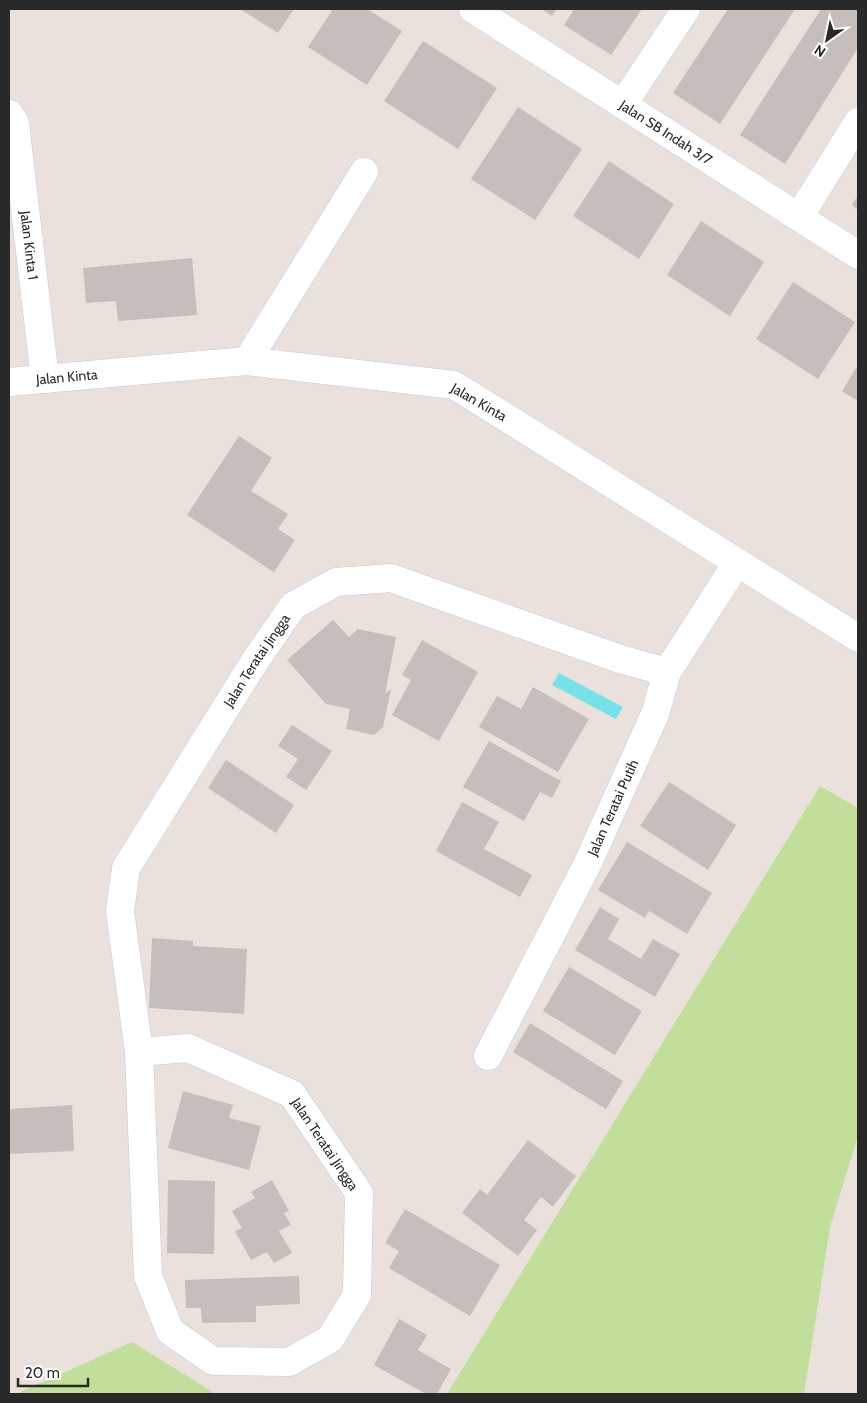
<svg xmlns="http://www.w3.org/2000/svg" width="867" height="1403" viewBox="0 0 867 1403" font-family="Cabin,sans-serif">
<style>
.green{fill:#c1df9b}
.water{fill:#74e2e8}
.building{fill:#c6bebb}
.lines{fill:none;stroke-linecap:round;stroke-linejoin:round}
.minor-casing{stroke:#c4cad2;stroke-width:29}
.minor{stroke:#fff;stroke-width:28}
.labels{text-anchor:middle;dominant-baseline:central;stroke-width:5;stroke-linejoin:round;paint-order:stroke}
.street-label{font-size:14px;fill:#292929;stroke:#fff}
</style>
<rect width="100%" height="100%" fill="#ebe1dc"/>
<g class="green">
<polygon points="820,786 858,808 858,1136 830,1227 804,1394 447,1394"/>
<polygon points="132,1342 216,1394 16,1394"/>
</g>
<polygon class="water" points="559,673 623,707 616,719 552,685"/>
<g class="building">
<polygon points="240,9 294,9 278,33"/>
<polygon points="333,9 367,9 402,31 367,85 308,47"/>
<polygon points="541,9 557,9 552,16"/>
<polygon points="574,9 642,9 611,55 564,25"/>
<polygon points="728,9 795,9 720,124 673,93"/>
<polygon points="821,9 858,9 858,48 785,164 740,135"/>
<polygon points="423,41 497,88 458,149 384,101"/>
<polygon points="518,107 582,149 535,220 471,179"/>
<polygon points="609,161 674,204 639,259 573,216"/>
<polygon points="858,195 858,210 852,205"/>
<polygon points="701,221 764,262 730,316 667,275"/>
<polygon points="192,258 197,315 118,321 116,301 86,303 83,268"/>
<polygon points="793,282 855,322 818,379 756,339"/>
<polygon points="858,365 858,401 842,391"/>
<polygon points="239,436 272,458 251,491 288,514 278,529 295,540 274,572 187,515"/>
<polygon points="333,620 349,637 358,629 396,637 385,694 391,689 383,727 374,735 346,729 350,709 326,704 287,660"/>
<polygon points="422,640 478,672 439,741 392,715 411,680 402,675"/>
<polygon points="533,687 589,719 558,772 479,727 497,696 521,709"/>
<polygon points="292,725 332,751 306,790 286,777 298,759 278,746"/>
<polygon points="489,741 561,781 552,798 540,792 524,821 463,787"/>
<polygon points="226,760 294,805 276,833 208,788"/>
<polygon points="669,782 736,825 708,870 640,826"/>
<polygon points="462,802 499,822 484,849 532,875 520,897 436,851"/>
<polygon points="627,842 712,893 687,934 649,911 645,918 598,890"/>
<polygon points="600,907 619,919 608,939 641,959 653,939 680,954 655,997 575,950"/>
<polygon points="152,938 193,941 193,946 247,949 244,1014 149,1008"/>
<polygon points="569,967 642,1011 615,1055 543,1011"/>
<polygon points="530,1023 623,1081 606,1109 513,1052"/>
<polygon points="183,1091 233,1105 229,1118 261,1126 249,1170 168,1148"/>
<polygon points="72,1105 74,1151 9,1154 9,1109"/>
<polygon points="528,1140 576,1176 553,1207 541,1197 524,1220 537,1230 518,1256 462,1213 480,1189 487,1195"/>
<polygon points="168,1180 215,1181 214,1254 167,1253"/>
<polygon points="272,1180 289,1211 284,1213 291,1225 279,1231 292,1253 274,1263 267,1252 251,1260 235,1231 242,1228 232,1211 255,1198 251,1192"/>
<polygon points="405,1209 500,1265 470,1316 389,1268 399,1251 385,1243"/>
<polygon points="299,1276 300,1304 256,1306 256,1322 202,1323 201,1308 186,1308 185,1280"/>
<polygon points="399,1319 427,1335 418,1350 451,1369 437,1394 426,1394 374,1365"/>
</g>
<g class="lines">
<g class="minor-casing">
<g id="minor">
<path id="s1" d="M473 9 858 255"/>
<polyline points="623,104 686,9"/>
<path id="s2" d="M9 114 15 123 45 379"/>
<polyline points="799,217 858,122"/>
<polyline points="247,361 364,172"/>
<path id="s3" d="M9 382 247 361 454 385 858 638"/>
<polygon points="188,1048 292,1094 359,1193 357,1295 330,1339 289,1362 213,1361 170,1331 148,1276 139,1052"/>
<path id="s4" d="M139 1052 120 911 126 868 255 661 293 606 336 582 391 578 620 659 667 672"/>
<path id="s5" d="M488 1056 587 865 655 714 667 672 737 563"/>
</g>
</g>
<use href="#minor" class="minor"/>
</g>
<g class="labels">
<g class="street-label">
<text stroke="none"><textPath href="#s1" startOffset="229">Jalan SB Indah 3/7</textPath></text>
<text stroke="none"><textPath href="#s2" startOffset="134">Jalan Kinta 1</textPath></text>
<text stroke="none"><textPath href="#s3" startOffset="58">Jalan Kinta</textPath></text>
<text transform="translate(479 402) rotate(30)">Jalan Kinta</text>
<text stroke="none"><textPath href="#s4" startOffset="431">Jalan Teratai Jingga</textPath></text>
<text stroke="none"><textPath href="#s5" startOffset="278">Jalan Teratai Putih</textPath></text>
<text transform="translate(325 1144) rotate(56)">Jalan Teratai Jingga</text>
</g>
</g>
<rect width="867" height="1403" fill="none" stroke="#292929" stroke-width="20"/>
<g transform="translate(827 40) rotate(213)" stroke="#ffffff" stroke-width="4" paint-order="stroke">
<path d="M0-4L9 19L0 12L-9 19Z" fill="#292929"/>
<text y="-8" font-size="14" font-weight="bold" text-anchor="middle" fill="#292929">N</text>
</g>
<path d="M18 1378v8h70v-8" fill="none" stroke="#292929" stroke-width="2.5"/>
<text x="25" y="1378" font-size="15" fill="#292929" stroke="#ffffff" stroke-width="4" paint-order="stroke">20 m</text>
</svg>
